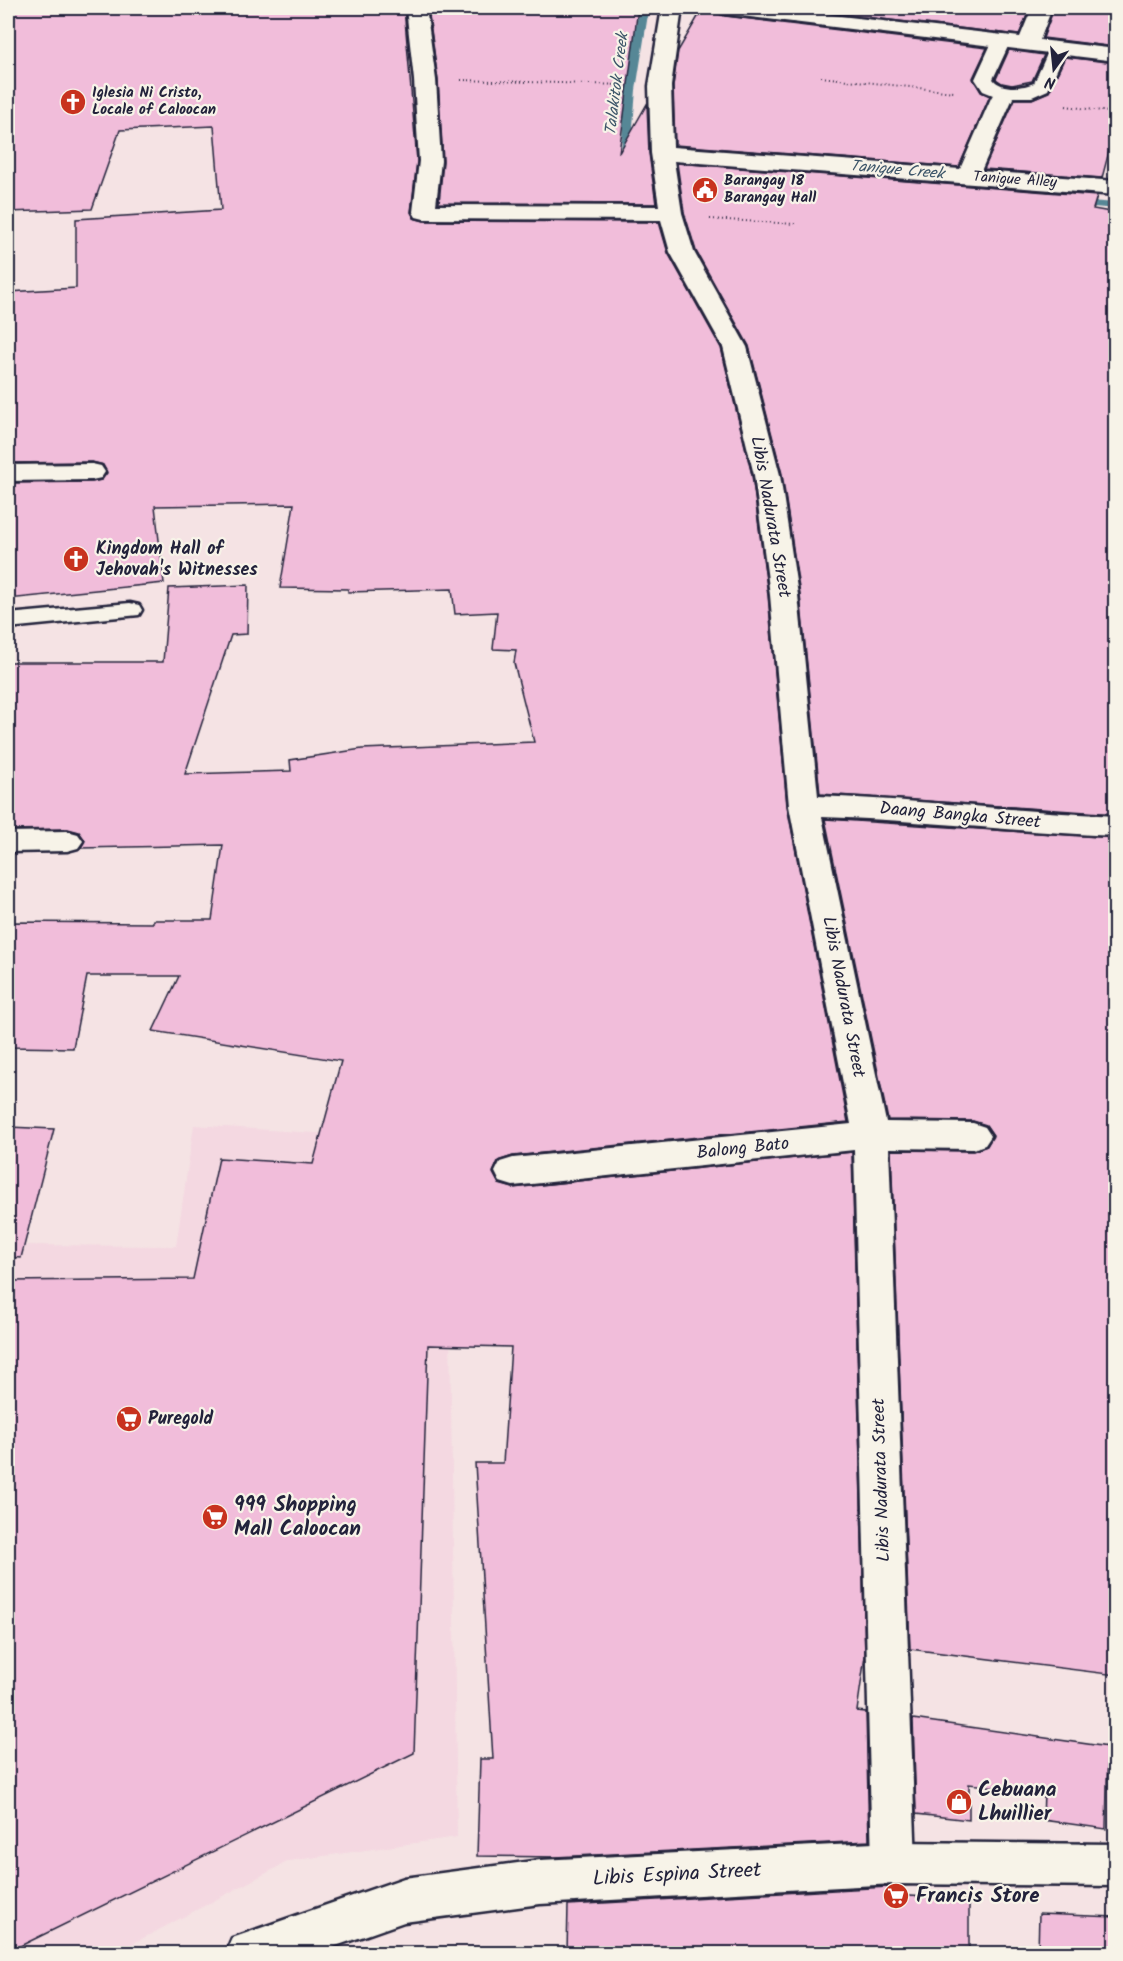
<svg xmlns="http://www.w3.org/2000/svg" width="1123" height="1961" viewBox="0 0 1123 1961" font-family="Kalam,sans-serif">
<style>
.built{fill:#f4d8e1}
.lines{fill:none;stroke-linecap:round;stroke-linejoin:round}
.stream{fill:#578796;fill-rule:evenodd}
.building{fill:#f1bdda;stroke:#22223b;stroke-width:1.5}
.lane-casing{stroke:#22223b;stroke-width:5}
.street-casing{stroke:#22223b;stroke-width:5}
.secondary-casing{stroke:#22223b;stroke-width:5}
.path{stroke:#22223b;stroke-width:2;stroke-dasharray:1 3;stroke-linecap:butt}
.lane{fill:#f7f3e8;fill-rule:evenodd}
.street{fill:#f7f3e8;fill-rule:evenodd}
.secondary{fill:#f7f3e8;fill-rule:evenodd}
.labels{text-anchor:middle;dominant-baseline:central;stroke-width:4.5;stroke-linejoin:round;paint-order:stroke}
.far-poi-label{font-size:15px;font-weight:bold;fill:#22223b;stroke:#f7f3e8;text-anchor:start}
.far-street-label{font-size:15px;fill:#22223b;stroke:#f7f3e8}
.far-water-label{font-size:16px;font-style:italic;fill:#3c5569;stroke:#f7f3e8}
.street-label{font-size:18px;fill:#22223b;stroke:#f7f3e8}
.poi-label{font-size:18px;font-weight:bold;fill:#22223b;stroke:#f7f3e8;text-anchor:start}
.near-poi-label{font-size:21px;font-weight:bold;fill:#22223b;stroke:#f7f3e8;text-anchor:start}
.near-street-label{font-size:21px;fill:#22223b;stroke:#f7f3e8}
</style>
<rect width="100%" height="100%" fill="#f5e3e4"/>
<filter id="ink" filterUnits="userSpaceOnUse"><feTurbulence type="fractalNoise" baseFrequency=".0167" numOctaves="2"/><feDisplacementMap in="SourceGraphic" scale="12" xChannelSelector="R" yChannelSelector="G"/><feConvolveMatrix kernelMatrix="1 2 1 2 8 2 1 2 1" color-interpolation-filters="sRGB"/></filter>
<g filter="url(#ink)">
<polygon class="built" points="194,1125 406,1139 448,1183 457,1837 289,1861 115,1953 8,1954 8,1245 176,1246"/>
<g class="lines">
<g class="stream">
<path d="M639 8H649L636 90 630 162 655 165 656 167C648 172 628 169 620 164L626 90Z"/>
<polygon points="1076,200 1116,203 1116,209 1072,205 1072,201"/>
</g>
</g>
<g class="building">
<polygon points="8,8 404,8 417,161 411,212 414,218 424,221 659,222 668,253 721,348 752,475 768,595 787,806 848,1122 513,1156 498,1161 493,1173 499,1184 513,1188 852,1152 865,1656 857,1711 866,1712 869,1841 555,1857 477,1856 480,1759 493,1759 475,1463 503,1463 511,1347 428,1345 414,1753 8,1952 8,1281 193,1279 219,1158 313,1164 341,1061 153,1031 179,976 87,976 73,1048 8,1047 8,922 153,923 153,920 212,920 223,845 81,848 85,840 79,832 68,829 8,830 8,662 163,662 169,588 248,585 247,634 231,635 185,774 291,771 290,760 362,749 534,742 514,663 516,650 493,649 497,612 455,614 452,589 348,592 348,589 280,588 294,504 155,506 164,583 8,599 8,483 92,482 101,480 107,473 103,465 92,462 8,463 8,292 76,288 76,219 221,210 214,126 120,130 92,209 8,212"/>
<polygon points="428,8 638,8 619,153 647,104 649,153 656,204 439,203 443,161 438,80"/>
<polygon points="703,8 713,8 716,13 725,16 987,48 973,78 981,92 990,96 959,167 675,145 673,86 678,51"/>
<polygon points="787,8 1030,8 1019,35"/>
<polygon points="1054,8 1116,10 1116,47 1043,38"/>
<polygon points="1009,50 1044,55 1032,81 1012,85 1002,83 996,79"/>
<polygon points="1065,57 1116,63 1116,125 1102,178 984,169 1015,99 1032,99 1049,92"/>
<polygon points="677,163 1097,196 1093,209 1116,213 1116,523 1109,588 1116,590 1116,814 820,794 800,595 782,474 749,346 696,251 684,212"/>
<polygon points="825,819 1116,838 1116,1675 910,1649 891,1150 973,1151 987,1146 993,1135 986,1125 973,1121 888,1120"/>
<polygon points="8,1127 54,1129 21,1258 8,1257"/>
<polygon points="913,1719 1108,1747 1106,1829 1043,1820 1044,1792 969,1784 969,1820 916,1814"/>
<polygon points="888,1887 889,1895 969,1899 969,1953 567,1953 568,1905"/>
<polygon points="1039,1914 1116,1917 1116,1953 1038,1953"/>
</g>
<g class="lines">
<g class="lane-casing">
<g id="lane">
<path d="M1002 35 1008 36 1011 40 993 79C1001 90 1023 88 1034 83L1052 43H1064L1067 47 1048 90 1032 97H1011L1009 102H995L993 95 983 91 975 79 993 40 996 36Z"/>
<polygon points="130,603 139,605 142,610 139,615 8,628 8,614"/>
</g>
</g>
<g class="street-casing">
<g id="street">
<path d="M406 8H426L436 80 441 161 436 205 659 206 651 153 649 86 662 8H682L671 86 673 147 960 169 991 98 994 93 1002 92 1010 93 1013 98 981 171 1116 181V195L674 161 682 213 694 252 747 347 780 475 798 595 818 796C918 800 1016 811 1116 816V836C1017 832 920 820 822 817L886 1122 973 1123 985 1127 991 1136 985 1145 973 1149 889 1148 916 1863 910 1878 894 1884 878 1878 872 1863 854 1150 513 1186 500 1182 495 1172 500 1162 513 1158 851 1124 789 806 770 595 754 475 723 347 670 252 661 220 424 219 416 217 413 212 419 161 414 80Z"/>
<polygon points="715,8 772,8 1020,37 1032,8 1052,8 1040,40 1116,49 1116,61 725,14 718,12"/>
<polygon points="92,464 101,466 105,472 101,478 92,480 8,481 8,465"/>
<polygon points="67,831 78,834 83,841 78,848 67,851 8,852 8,832"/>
</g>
</g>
<g class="secondary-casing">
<polygon id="secondary" points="894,1842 1116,1844 1116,1886 894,1884 540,1904 404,1922 313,1954 225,1954 232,1938 404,1878 540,1860"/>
</g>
<g class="path">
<polyline points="821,77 954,92"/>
<polyline points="461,80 625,85"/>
<polyline points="1066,106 1116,113"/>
<polyline points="710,219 796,224"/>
</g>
<use href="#lane" class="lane"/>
<use href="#street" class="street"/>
<use href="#secondary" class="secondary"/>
</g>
</g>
<defs>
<g id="church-disc" transform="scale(1.35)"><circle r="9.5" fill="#c8321e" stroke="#f7f3e8"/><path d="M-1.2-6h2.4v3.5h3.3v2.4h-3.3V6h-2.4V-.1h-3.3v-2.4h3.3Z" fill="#fff"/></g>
<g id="civic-disc" transform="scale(1.35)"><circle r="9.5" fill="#c8321e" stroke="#f7f3e8"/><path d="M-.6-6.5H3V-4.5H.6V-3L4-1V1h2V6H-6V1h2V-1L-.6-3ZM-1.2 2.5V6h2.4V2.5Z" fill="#fff"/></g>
<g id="supermarket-disc" transform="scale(1.35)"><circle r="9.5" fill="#c8321e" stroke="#f7f3e8"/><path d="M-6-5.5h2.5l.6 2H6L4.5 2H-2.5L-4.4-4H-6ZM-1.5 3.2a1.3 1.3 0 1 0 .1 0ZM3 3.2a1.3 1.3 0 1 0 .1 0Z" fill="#fff"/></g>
<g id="shop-disc" transform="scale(1.35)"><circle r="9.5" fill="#c8321e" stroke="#f7f3e8"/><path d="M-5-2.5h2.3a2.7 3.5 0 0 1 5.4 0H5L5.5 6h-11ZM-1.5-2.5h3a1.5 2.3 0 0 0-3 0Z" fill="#fff"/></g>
</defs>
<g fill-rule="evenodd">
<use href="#church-disc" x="73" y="102"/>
<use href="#civic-disc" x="705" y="190"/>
<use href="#church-disc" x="76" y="559"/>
<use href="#supermarket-disc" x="129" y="1419"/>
<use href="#supermarket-disc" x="215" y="1517"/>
<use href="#shop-disc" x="959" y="1802"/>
<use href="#supermarket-disc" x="896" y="1896"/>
</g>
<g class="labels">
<g class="far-poi-label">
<text x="92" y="93">Iglesia Ni Cristo,<tspan x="92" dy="17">Locale of Caloocan</tspan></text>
<text x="724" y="181">Barangay 18<tspan x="724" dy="17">Barangay Hall</tspan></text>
</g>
<g class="far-street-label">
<text transform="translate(1015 180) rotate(4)">Tanigue Alley</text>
</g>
<g class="far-water-label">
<text transform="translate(617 84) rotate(-83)">Talakitok Creek</text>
<text transform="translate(897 170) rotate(5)">Tanigue Creek</text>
</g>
<g class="street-label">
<text transform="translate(770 517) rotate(80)">Libis Nadurata Street</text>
<text transform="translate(960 816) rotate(5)">Daang Bangka Street</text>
<text transform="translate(843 997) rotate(79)">Libis Nadurata Street</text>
<text transform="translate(743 1149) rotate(-6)">Balong Bato</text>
<text transform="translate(882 1480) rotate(-92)">Libis Nadurata Street</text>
</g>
<g class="poi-label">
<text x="96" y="549">Kingdom Hall of<tspan x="96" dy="21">Jehovah's Witnesses</tspan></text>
<text x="148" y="1419">Puregold</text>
</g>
<g class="near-poi-label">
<text x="234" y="1505">999 Shopping<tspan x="234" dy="24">Mall Caloocan</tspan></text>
<text x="978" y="1790">Cebuana<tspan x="978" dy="24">Lhuillier</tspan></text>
<text x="916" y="1896">Francis Store</text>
</g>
<g class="near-street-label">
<text transform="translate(677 1875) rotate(-3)">Libis Espina Street</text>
</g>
</g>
<rect width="1123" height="1961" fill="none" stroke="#f7f3e8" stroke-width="30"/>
<rect x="15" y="15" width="1093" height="1931" fill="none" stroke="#22223b" stroke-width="2" filter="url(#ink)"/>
<g transform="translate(1054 69) rotate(195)" stroke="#f7f3e8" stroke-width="4.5" paint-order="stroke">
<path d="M0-4.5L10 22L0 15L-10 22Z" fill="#22223b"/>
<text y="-9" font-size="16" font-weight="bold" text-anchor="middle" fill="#22223b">N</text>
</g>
</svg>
